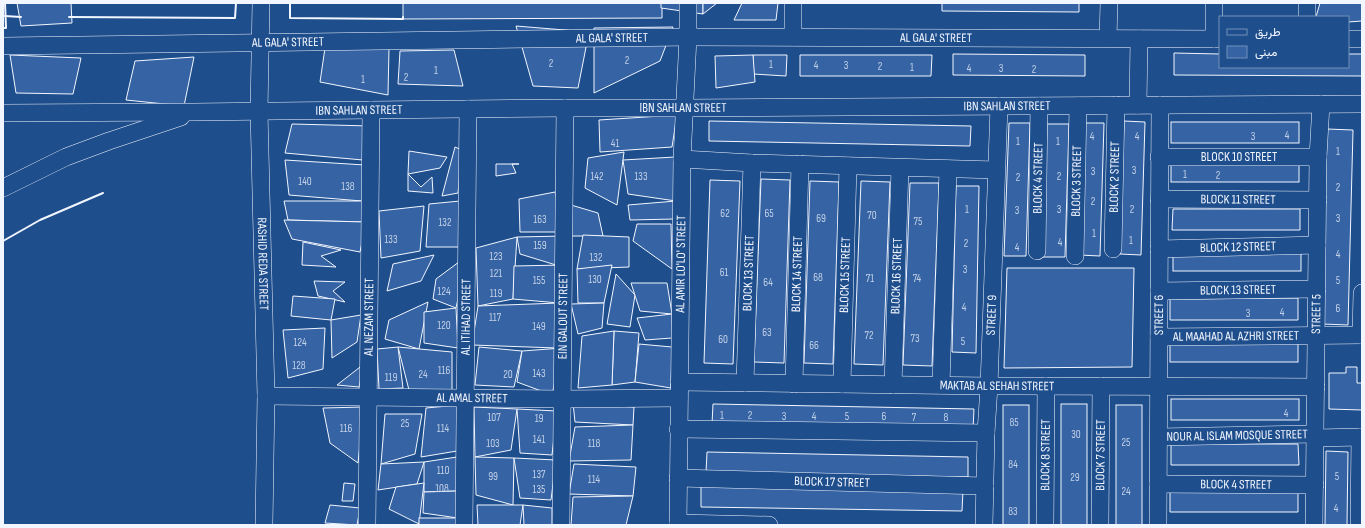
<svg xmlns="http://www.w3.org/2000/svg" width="1365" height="528" viewBox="0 0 1365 528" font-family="'Sofia Sans Condensed',Vazirmatn,sans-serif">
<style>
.building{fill:#3563a3;stroke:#f2f6ff}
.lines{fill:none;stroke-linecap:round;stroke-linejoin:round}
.street-casing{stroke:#f2f6ff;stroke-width:18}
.street{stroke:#1f4e8c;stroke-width:17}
.wall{stroke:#f2f6ff;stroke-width:2}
.labels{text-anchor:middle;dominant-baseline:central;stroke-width:3;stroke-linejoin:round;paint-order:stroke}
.number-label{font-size:11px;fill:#c3d1e8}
.street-label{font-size:13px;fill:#f2f6ff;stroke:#1f4e8c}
</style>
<rect width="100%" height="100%" fill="#1f4e8c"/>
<g class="building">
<polygon points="17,3 71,3 72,23 21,26"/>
<polygon points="403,3 662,3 662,18 403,19"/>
<polygon points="661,3 703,3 703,14 661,8"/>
<polygon points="703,3 717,3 703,14"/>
<polygon points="742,3 778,3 776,20 734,20"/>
<polygon points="942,3 1079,3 1079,12 942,11"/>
<polygon points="1320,3 1362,3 1362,21 1348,22 1348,17 1316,17"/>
<polygon points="516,26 589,32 578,88 533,86"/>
<polygon points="673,27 660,61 594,93 594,28"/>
<polygon points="326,41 389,48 388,95 320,82"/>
<polygon points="454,50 463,86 398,84 400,51"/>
<polygon points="1174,53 1220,54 1220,67 1348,67 1348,54 1362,54 1362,76 1174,75"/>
<polygon points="953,54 1085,55 1085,76 953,75"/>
<polygon points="10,55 81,58 73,94 16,93"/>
<polygon points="753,55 787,55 786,76 753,74"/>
<polygon points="753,55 755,82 716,88 715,56"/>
<polygon points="800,55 932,55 931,76 800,76"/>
<polygon points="194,57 184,106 126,100 135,61"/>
<polygon points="677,115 672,147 600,152 599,120"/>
<polygon points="709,121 971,126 970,146 709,141"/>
<polygon points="1124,121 1145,122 1141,255 1120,254"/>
<rect x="1171" y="122" width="128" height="21"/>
<polygon points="1009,123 1030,123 1026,256 1004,256"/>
<polygon points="1083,123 1104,123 1100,256 1079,255"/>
<polygon points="292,124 371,126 363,160 285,153"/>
<polygon points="1047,124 1069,124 1065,257 1043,257"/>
<polygon points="1327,129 1353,130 1348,325 1322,324"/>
<polygon points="455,147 462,150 458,193 442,196"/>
<polygon points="409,151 447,157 440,168 408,174"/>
<polygon points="624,152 617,205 585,188 588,158"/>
<polygon points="675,157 676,201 628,194 623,160"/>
<polygon points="285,160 365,165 362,201 289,195"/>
<rect x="1171" y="161" width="128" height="21"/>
<polygon points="496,164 519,164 512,164 516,173 496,176"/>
<polygon points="408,174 421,187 432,177 433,193 408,191"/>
<polygon points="761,179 790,180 784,363 754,362"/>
<polygon points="710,180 740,181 733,364 704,363"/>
<polygon points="810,181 839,182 833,364 804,363"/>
<polygon points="861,181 890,182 883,365 854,364"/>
<polygon points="910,183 939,183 932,366 903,365"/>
<polygon points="956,186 979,186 976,353 952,352"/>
<polygon points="555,192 564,232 520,232 519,199"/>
<polygon points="284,201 362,201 366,222 288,220"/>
<polygon points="460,201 460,247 426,247 429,204"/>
<polygon points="676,201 675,219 630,220 628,205"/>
<polygon points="571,205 598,213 603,236 570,236"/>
<polygon points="424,206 420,251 381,258 379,211"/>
<polygon points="1173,209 1300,209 1300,230 1172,230"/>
<polygon points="284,220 366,222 360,252 292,239"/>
<polygon points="637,224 671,224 672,269 633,241"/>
<polygon points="583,235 629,237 629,267 577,269"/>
<polygon points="564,236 556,265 520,254 517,237"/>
<polygon points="517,237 513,299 478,306 476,248"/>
<polygon points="303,242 341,250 321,256 336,267 302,265"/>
<rect x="1173" y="250" width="128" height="21"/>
<polygon points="434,255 421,281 387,291 393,264"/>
<polygon points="467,256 456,308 433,299 436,279"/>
<polygon points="563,265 559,303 513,299 514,266"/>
<polygon points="612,265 604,303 578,303 577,269"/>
<polygon points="1007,268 1134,268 1132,367 1004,368"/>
<polygon points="616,274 635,295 630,327 607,324"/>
<polygon points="314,281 345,282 333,291 345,302 318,296"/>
<polygon points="631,283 667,283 672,314 640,311"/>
<polygon points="293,296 335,299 331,320 291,316"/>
<polygon points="1298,298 1298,320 1170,320 1170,299"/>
<polygon points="428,302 419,349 385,339 389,320"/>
<polygon points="559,303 557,348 472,345 478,306"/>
<polygon points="604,303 602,328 578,334 571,304"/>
<polygon points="456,308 458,348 424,343 424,312"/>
<polygon points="672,314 672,338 645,340 637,318"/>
<polygon points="361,315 357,342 332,358 331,320"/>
<polygon points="325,328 323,369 288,378 283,330"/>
<polygon points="614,331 639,333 635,382 612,385"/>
<polygon points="614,331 612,385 578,388 582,336"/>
<rect x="1170" y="341" width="128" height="21"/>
<polygon points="639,344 672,347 671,388 635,382"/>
<polygon points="398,347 452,352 452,391 409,390"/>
<polygon points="398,347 403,388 379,389 377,349"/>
<polygon points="479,347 522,351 514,387 475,385"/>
<polygon points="562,348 552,395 517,382 522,351"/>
<polygon points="364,364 359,387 337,385"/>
<polygon points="1346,367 1357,367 1357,383 1362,383 1362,410 1329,409 1329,373 1346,373"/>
<rect x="1171" y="399" width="128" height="21"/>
<polygon points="573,403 634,407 633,425 575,422"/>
<polygon points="713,404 974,409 973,429 712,424"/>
<rect x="1061" y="404" width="26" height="121"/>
<polygon points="459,405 457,451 421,457 426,408"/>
<rect x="1003" y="405" width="26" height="120"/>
<rect x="1116" y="405" width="26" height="120"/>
<polygon points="364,407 358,463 330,443 323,408"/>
<polygon points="474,407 517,409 511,450 475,457"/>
<polygon points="517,409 557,411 552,455 520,453"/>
<polygon points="385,414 422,414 415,454 381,464"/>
<polygon points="633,425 631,460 569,461 575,427"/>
<polygon points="1171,444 1298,444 1299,465 1171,465"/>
<polygon points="1326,451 1348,452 1347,525 1325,525"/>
<polygon points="707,452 968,457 968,477 706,473"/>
<polygon points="457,457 457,491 424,492 424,462"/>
<polygon points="475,457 514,458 513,505 476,495"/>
<polygon points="514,458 556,460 551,500 520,498"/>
<polygon points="424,462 417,484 378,490 381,464"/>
<polygon points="574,464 636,467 633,496 569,494"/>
<polygon points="344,483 355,484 353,501 342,501"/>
<polygon points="424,483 419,524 389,509 396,487"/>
<polygon points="701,486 963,491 962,511 701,507"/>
<polygon points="1298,490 1298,512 1170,512 1170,491"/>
<polygon points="457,491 458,518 423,513 424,492"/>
<polygon points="633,496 626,525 571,525 573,497"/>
<polygon points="330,505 360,508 357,525 325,523"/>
<polygon points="477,505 523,505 520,525 478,525"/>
<polygon points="523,505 552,508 552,525 524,525"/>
<rect x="419" y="518" width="39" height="7"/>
</g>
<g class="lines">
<g class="street-casing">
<g id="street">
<path id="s1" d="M261 3 259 111 266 396 264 525"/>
<polyline points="1307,17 1307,3"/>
<polyline points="793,37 793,3"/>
<polyline points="1108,38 1109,3"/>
<polyline points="1214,39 1214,3"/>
<polyline points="1348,39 1362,39"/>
<path id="s2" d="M3 46 688 37 1220 39"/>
<polyline points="1138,105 1139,39"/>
<path id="s3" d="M3 113 194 112 565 108H685L1362 104"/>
<path id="s4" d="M1159 157H1318"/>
<polyline points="682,159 752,163 996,170"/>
<polyline points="3,188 66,157 109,141 181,117"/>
<path id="s5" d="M1159 199 1318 200"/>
<path id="s6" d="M1113 249 1116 105"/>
<path id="s7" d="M1159 249 1317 245"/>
<path id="s8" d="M1037 251 1039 106"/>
<path id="s9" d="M1075 256 1078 106"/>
<path id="s10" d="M1159 291 1317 289"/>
<polyline points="1361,335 1362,293"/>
<path id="s11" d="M1159 337 1362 335"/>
<path id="s12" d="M679 382 989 386 1316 387"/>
<path id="s13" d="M745 383 752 163"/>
<path id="s14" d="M794 384 800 164"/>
<path id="s15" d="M842 384 848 166"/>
<path id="s16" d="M893 385 900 168"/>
<polyline points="941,385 948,169"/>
<path id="s17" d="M266 396 562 399 679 398"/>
<polyline points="678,429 986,433"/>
<path id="s18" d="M1159 437 1315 434"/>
<polyline points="1315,438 1362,437"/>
<path id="s19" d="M678 478 985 486"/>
<path id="s20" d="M1158 484 1315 485"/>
<polyline points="678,523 769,525"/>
<path id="s21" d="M367 525 371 110"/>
<path id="s22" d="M464 525 468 109"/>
<path id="s23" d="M561 525 565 108"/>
<path id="s24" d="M678 525 682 159 688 37V3"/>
<path id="s25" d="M984 525 986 433 989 386 999 106"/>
<path id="s26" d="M1045 525 1046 386"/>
<path id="s27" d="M1100 525 1101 386"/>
<path id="s28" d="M1158 525 1160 105"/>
<path id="s29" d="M1314 525 1318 157 1321 104"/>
<polyline points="1359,525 1360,437"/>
</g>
</g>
<use href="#street" class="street"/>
<g class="wall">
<polyline points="290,3 290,18 403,19 403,17"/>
<polyline points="5,16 21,17"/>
<polyline points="69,17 235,18 236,3"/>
<polyline points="3,28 6,28 5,3"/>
<polyline points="3,241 40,220 103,193"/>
</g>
</g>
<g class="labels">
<g class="number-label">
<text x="627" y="60">2</text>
<text x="551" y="63">2</text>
<text x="771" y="64">1</text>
<text x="816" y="65">4</text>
<text x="846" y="65">3</text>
<text x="880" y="66">2</text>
<text x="912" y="67">1</text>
<text x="969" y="68">4</text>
<text x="1001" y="68">3</text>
<text x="1034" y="69">2</text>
<text x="436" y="70">1</text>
<text x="406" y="77">2</text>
<text x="363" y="79">1</text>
<text x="1287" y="135">4</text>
<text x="1092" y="136">4</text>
<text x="1137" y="136">4</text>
<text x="1253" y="136">3</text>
<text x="1018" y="141">1</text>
<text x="1058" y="141">1</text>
<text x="615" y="143">41</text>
<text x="1338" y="151">1</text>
<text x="1134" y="170">3</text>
<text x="1093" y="171">3</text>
<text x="1185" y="174">1</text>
<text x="1218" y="175">2</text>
<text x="597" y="176">142</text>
<text x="641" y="176">133</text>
<text x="1059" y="176">2</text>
<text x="1018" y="177">2</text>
<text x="305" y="181">140</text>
<text x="348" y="186">138</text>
<text x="1338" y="187">2</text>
<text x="1093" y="201">2</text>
<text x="967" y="209">1</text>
<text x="1059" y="209">3</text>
<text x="1132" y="209">2</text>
<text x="1017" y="210">3</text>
<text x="725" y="213">62</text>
<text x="769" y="213">65</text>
<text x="872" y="215">70</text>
<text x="821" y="218">69</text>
<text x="1338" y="218">3</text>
<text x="540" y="219">163</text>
<text x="918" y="221">75</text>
<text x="445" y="222">132</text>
<text x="1094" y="233">1</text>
<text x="391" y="239">133</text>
<text x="1131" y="240">1</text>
<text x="1060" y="242">4</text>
<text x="966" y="243">2</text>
<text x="540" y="245">159</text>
<text x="1017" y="247">4</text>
<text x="1338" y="254">4</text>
<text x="496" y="256">123</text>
<text x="596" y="257">132</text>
<text x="965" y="269">3</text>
<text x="724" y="272">61</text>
<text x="496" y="273">121</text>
<text x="818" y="277">68</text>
<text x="870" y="278">71</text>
<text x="917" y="278">74</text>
<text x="595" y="279">130</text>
<text x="539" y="280">155</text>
<text x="1338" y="280">5</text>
<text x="768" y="282">64</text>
<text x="444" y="291">124</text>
<text x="496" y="293">119</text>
<text x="964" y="307">4</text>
<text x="1338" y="308">6</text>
<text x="1282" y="312">4</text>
<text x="1248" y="313">3</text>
<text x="495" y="317">117</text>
<text x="444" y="325">120</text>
<text x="539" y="326">149</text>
<text x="767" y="332">63</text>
<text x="869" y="335">72</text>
<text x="915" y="338">73</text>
<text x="723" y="339">60</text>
<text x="963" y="341">5</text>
<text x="300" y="342">124</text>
<text x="814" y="345">66</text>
<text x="299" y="365">128</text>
<text x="444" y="370">116</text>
<text x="539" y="373">143</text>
<text x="423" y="374">24</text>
<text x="508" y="374">20</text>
<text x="391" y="377">119</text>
<text x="1286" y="413">4</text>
<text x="722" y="415">1</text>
<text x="750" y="415">2</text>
<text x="784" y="416">3</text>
<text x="814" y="416">4</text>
<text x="847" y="416">5</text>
<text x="884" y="416">6</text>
<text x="494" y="417">107</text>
<text x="914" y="417">7</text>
<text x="946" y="417">8</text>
<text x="539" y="418">19</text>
<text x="1014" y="422">85</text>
<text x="405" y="423">25</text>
<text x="346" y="428">116</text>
<text x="443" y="428">114</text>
<text x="1076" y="434">30</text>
<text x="539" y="439">141</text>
<text x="1126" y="442">25</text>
<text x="493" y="443">103</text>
<text x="594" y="443">118</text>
<text x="1013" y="464">84</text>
<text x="443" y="470">110</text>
<text x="539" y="474">137</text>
<text x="493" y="476">99</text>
<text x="1337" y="476">5</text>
<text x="1075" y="477">29</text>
<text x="594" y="479">114</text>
<text x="442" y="488">108</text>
<text x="539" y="489">135</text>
<text x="1126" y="491">24</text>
<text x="1336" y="508">4</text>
<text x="1013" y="511">83</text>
</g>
<g class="street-label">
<text stroke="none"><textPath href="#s2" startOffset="609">AL GALA' STREET</textPath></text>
<text stroke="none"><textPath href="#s2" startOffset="933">AL GALA' STREET</textPath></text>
<text stroke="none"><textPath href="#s2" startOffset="285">AL GALA' STREET</textPath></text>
<text stroke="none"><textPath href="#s3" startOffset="1004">IBN SAHLAN STREET</textPath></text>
<text stroke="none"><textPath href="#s3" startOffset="680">IBN SAHLAN STREET</textPath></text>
<text stroke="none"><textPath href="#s3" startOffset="356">IBN SAHLAN STREET</textPath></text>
<text stroke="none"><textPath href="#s4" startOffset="80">BLOCK 10 STREET</textPath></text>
<text stroke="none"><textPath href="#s6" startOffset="72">BLOCK 2 STREET</textPath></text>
<text stroke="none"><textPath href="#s8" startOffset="73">BLOCK 4 STREET</textPath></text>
<text stroke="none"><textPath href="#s9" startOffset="75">BLOCK 3 STREET</textPath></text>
<text stroke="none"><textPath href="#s5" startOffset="79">BLOCK 11 STREET</textPath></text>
<text stroke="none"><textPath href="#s7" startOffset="79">BLOCK 12 STREET</textPath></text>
<text stroke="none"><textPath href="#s1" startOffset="261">RASHID REDA STREET</textPath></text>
<text stroke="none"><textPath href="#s24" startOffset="261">AL AMIR LO'LO' STREET</textPath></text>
<text stroke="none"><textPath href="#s13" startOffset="110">BLOCK 13 STREET</textPath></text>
<text stroke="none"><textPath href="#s14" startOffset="110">BLOCK 14 STREET</textPath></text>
<text stroke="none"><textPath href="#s15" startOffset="109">BLOCK 15 STREET</textPath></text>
<text stroke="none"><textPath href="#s16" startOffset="109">BLOCK 16 STREET</textPath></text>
<text stroke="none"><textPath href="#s10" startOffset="79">BLOCK 13 STREET</textPath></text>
<text stroke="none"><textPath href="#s28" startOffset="210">STREET 6</textPath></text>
<text stroke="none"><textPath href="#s29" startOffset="211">STREET 5</textPath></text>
<text stroke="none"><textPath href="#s23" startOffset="209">EIN GALOUT STREET</textPath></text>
<text stroke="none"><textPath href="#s25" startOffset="210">STREET 9</textPath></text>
<text stroke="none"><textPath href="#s21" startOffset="208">AL NEZAM STREET</textPath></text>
<text stroke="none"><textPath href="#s22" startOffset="208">AL ITIHAD STREET</textPath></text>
<text stroke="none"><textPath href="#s11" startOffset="77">AL MAAHAD AL AZHRI STREET</textPath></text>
<text stroke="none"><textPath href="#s12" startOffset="318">MAKTAB AL SEHAH STREET</textPath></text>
<text stroke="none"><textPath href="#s17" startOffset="206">AL AMAL STREET</textPath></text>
<text stroke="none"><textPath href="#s18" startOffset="78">NOUR AL ISLAM MOSQUE STREET</textPath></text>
<text stroke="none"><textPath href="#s26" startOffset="70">BLOCK 8 STREET</textPath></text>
<text stroke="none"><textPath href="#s27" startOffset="70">BLOCK 7 STREET</textPath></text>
<text stroke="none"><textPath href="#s19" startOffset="154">BLOCK 17 STREET</textPath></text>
<text stroke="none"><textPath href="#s20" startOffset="78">BLOCK 4 STREET</textPath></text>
</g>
</g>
<rect width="1365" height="528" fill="none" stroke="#f2f6ff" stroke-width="8"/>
<rect x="1219" y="16" width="130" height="52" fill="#1f4e8c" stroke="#7391ba"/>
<rect x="1227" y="29" width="20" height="6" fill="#1f4e8c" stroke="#7391ba"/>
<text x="1255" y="36" font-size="12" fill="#f2f6ff">طريق</text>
<rect x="1227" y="46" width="20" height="12" fill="#3563a3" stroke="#7391ba"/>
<text x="1255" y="56" font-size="12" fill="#f2f6ff">مبنى</text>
</svg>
